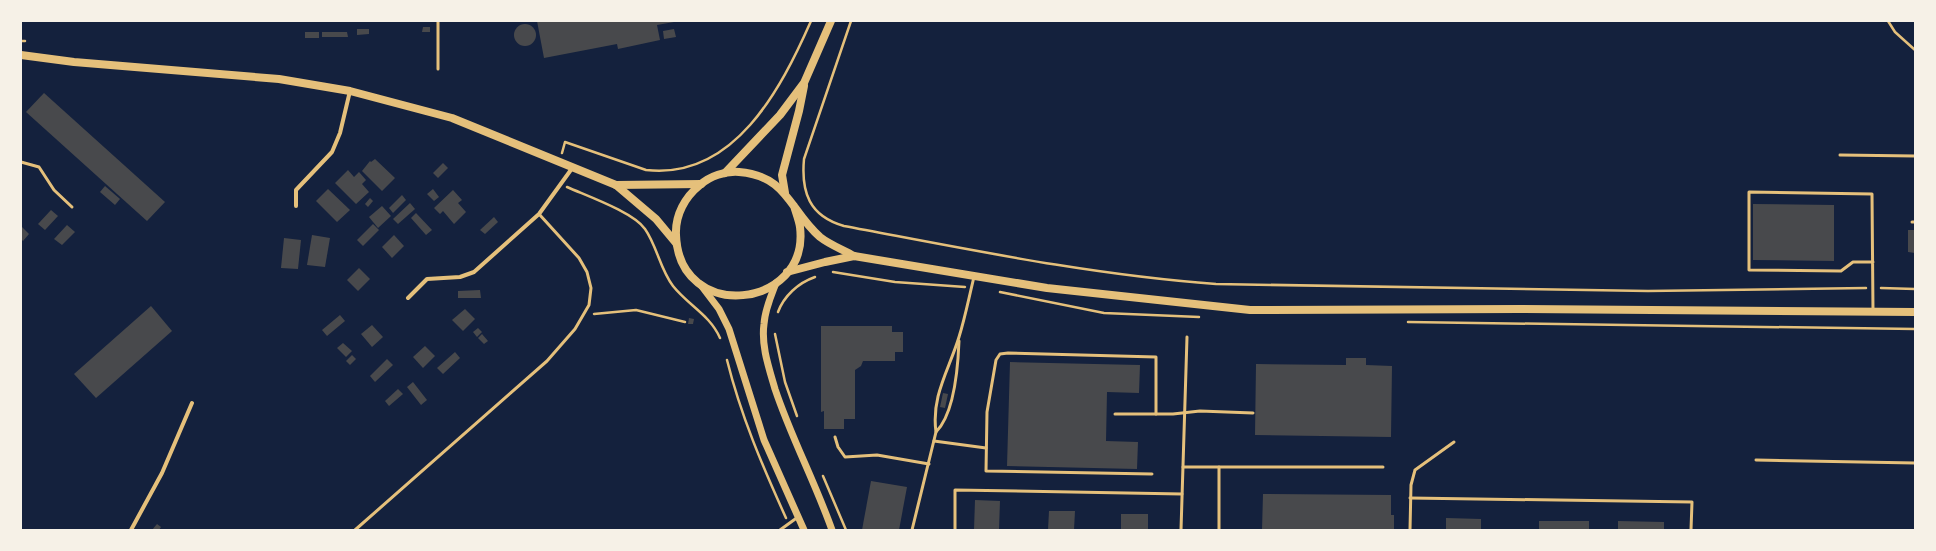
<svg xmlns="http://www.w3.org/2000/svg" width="1936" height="551" viewBox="0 0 1936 551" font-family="Roboto,sans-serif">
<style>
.building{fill:#48494c}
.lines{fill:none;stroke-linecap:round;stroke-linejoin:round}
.path{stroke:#e5c07b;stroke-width:2.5}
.service{stroke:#e5c07b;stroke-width:3}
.minor{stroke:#e5c07b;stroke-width:4}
.tertiary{stroke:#e5c07b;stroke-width:7}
.secondary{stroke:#e5c07b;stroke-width:8}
</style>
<rect width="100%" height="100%" fill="#14213d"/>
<g class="building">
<polygon points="537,21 674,21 674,22 657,25 660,40 618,49 617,44 544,58"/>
<circle cx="525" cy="35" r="11"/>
<polygon points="423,27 430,27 430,32 422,32"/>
<polygon points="357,29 369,29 369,34 357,35"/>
<polygon points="674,29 676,37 664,39 663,31"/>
<rect x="305" y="32" width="14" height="6"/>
<polygon points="322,32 347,32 348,37 322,37"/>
<polygon points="44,93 165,202 147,221 26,112"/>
<polygon points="375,159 395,178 382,191 362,171 370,161 371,162"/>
<polygon points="443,163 448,168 438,178 433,173"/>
<polygon points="348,170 354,177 359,172 366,180 362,184 369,192 356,204 335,183"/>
<polygon points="105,186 120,199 115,205 100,192"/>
<polygon points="328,189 350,210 337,222 316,201"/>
<polygon points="433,189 439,197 434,201 427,194"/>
<polygon points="453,190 462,200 458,203 466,212 454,224 443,211 440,214 434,208"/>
<polygon points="402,195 406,200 393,213 389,208"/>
<polygon points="370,198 373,201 368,207 365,204"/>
<polygon points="410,203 415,209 398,224 393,219"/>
<polygon points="1753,204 1834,205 1834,261 1753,260"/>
<polygon points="382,206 391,216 378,228 369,217"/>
<polygon points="51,210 58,216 45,230 38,224"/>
<polygon points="416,213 432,230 426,235 411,218"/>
<polygon points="494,217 498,222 485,234 480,230"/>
<polygon points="373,224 379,230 363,246 357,240"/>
<polygon points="67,225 75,232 62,245 54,239"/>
<polygon points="21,226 29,234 23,241 21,239"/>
<polygon points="1908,230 1915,230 1915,253 1908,252"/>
<polygon points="312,235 330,238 325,267 307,265"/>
<polygon points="394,235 404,246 392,258 382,247"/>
<polygon points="284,238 301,240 298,269 281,268"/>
<polygon points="359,268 370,279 358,291 347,280"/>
<polygon points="480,290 481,298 458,298 458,291"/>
<polygon points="151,306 172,331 96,398 74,374"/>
<polygon points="465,309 475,319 463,331 452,320"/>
<polygon points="340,315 345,321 327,336 322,330"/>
<polygon points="689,318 694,319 693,324 688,324"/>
<polygon points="372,325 383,337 372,347 361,334"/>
<polygon points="821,326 892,326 892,332 903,332 903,352 895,352 895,361 863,361 861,366 855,370 855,419 844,419 844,429 824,429 824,411 821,412"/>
<polygon points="478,328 482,332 477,337 473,332"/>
<polygon points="482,334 488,341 484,344 478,338"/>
<polygon points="343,343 352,351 346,357 337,348"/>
<polygon points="425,346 435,356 423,368 413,357"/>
<polygon points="455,352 460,358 443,374 437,368"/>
<polygon points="352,355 356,359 350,365 346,361"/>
<polygon points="1346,358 1366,358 1366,365 1392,366 1391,437 1255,435 1256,364 1346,365"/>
<polygon points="387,359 393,365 375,382 370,376"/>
<polygon points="1010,362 1140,365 1139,393 1107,392 1106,441 1138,442 1137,469 1007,466"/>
<polygon points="413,382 427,400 421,405 407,387"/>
<polygon points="398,389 403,394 389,406 385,401"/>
<polygon points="943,393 948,394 945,408 940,407"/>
<polygon points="871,481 907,487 899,530 862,530"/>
<polygon points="1263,494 1391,495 1391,515 1394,515 1394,530 1262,530"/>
<polygon points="975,500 1000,501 999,530 974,530"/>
<polygon points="1049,511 1075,511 1074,530 1048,530"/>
<rect x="1121" y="514" width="27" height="16"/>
<polygon points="1446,518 1481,519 1481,530 1446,530"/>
<rect x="1539" y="521" width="50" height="9"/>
<polygon points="1618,521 1664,522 1664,530 1618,530"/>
<polygon points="157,524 161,527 159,530 152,530"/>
</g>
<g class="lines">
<g class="path">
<path d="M851 21 804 159C801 192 809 216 844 226 967 249 1091 275 1216 284L1648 291 1866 288"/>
<polyline points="1888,21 1895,32 1915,50"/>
<polyline points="21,41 25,41"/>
<path d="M562 153 565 142 646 170C734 180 781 89 811 21"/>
<path d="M567 187C587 196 633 212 645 229 657 246 660 269 673 286 688 305 710 315 720 338"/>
<polyline points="833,272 895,282 965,287"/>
<polyline points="1881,288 1915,289"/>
<polyline points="1000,292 1104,313 1199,317"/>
<path d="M778 312C784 296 798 283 815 277"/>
<polyline points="594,314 636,310 685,322"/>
<polyline points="1408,322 1915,329"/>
<polyline points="775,334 785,382 797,416"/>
<path d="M727 360C741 416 762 465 786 518"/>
<polyline points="823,476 846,530"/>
</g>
<g class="service">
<polyline points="438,69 438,21"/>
<polyline points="1840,155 1915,156"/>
<polyline points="21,162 39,167 54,190 72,207"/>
<polyline points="1912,222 1915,222"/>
<polyline points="1873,262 1853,262 1841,271 1749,270 1749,192 1872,194 1873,311"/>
<polyline points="1115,414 1173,414 1200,411 1253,413"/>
<path d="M936 432C955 413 958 367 959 341"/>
<polyline points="835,437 838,447 845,457 877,455 929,464"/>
<polyline points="934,441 986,448"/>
<polyline points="1756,460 1915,463"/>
<polyline points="1183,467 1383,467"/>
<polyline points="1152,474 986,471 987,412 996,360 1000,354 1008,353 1156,357 1156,414"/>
<polyline points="1410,498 1692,502 1691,530"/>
<polyline points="355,530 547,361 575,329 589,305 591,288 587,272 579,258 539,214"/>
<polyline points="780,530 798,517"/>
<path d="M912 530 936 432C931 396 949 370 959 337 965 318 969 297 974 277"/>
<polyline points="955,530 955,490 1182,494"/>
<polyline points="1181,530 1187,337"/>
<polyline points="1219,530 1219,467"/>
<polyline points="1410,530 1411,485 1415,470 1454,442"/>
</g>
<g class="minor">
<polyline points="296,206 296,190 332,152 340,133 350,91"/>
<polyline points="408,298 427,279 460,277 474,272 539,214 573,167"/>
<polyline points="131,530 162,473 192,403"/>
</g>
<g class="tertiary">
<path d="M776 283C771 296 765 309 764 324 761 346 769 368 775 389 791 437 815 482 832 530"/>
<polyline points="700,284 719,309 729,329 764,440 804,530"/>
</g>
<g class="secondary">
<polyline points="21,55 74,62 279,79 350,91 452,118 616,185 656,219 676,243"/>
<polyline points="725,173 780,115 804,83 831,21"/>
<polyline points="616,185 701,184"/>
<polyline points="785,193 782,175 799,111 804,86"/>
<path d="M794 206C796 213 799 220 800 227 810 309 679 324 676 235 675 215 685 197 700 185 710 176 725 171 739 172 788 176 789 210 820 237 830 245 844 250 854 256"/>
<polyline points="787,272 825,262 854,256 1047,288 1250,310 1519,309 1915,312"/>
</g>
</g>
<rect width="1936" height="551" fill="none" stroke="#f6f1e7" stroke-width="44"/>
</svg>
